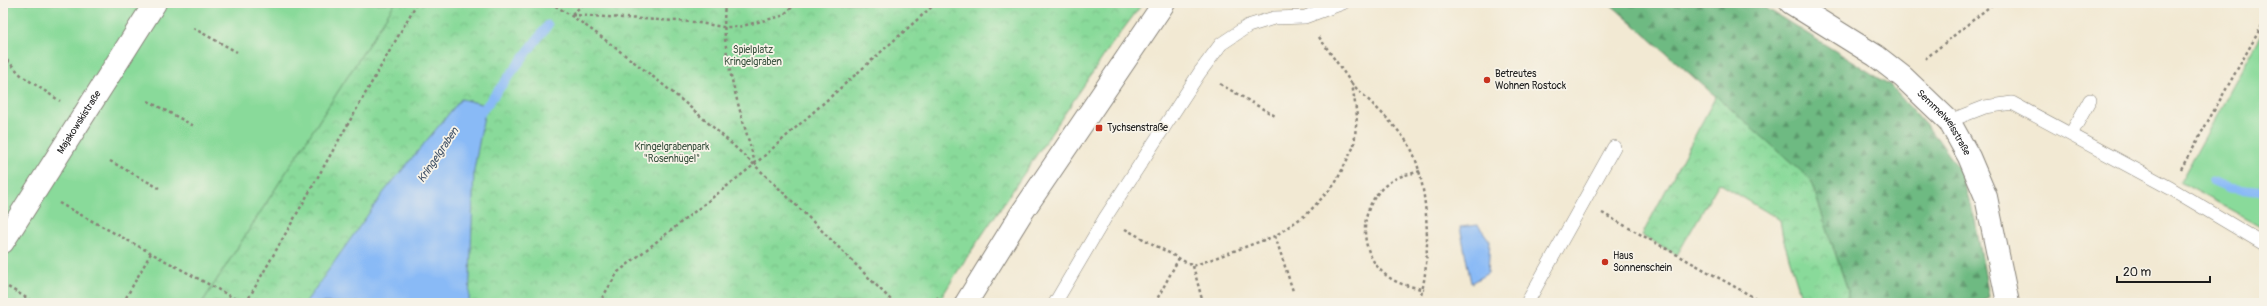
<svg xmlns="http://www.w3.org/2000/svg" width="2267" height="306" viewBox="0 0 2267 306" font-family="Pangolin,sans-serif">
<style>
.grass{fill:#89da9a;stroke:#527b5b}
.forest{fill:url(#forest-firs);stroke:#456b4f}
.park{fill:url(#park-crowns);stroke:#527b5b}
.water{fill:#89baf6;stroke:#526b89}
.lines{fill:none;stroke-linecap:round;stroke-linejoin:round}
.stream{stroke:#89baf6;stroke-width:9}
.lane-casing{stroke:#878278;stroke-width:14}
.street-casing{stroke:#878278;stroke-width:24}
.path{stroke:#878278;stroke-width:2.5;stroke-dasharray:3 3;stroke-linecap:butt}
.lane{stroke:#fff;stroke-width:13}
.street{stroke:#fff;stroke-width:22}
.poi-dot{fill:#c8321e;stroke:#f7f3e8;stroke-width:1.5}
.labels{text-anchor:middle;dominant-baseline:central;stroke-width:3.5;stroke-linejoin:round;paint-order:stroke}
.park-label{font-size:10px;fill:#3d5542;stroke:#f7f3e8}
.poi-label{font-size:10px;fill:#1c1c1c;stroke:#f7f3e8;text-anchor:start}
.street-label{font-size:10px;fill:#1c1c1c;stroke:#f7f3e8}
.water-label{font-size:11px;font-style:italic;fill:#425368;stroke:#f7f3e8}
</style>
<defs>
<pattern id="forest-firs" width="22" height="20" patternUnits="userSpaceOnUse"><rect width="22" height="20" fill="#6eba82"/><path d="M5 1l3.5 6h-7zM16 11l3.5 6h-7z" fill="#5a966a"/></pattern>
<pattern id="park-crowns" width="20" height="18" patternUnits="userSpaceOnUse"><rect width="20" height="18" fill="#89da9a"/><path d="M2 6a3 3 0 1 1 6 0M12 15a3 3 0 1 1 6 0" fill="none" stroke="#76ba84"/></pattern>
</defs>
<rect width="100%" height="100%" fill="#f7f3e8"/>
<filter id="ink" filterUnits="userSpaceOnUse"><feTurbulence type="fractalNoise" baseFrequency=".025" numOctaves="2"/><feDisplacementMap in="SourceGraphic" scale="8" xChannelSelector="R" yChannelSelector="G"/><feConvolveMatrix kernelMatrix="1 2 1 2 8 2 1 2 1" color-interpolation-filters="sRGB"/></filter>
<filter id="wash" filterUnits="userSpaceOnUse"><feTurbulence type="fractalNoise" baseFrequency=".012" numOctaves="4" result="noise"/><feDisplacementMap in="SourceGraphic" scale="16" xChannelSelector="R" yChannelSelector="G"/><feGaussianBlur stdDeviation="0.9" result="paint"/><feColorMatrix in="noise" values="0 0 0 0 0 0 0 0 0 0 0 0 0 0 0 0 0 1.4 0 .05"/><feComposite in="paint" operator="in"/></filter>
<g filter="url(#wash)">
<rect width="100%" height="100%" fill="#f2e9d3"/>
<g class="grass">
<polygon points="3,3 395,3 202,303 3,303"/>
<polygon points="2264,30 2264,228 2180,182"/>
</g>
<polygon class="forest" points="1609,3 1758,3 1890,85 1937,138 1960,170 1975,220 1989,297 1976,303 1846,303 1848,291 1810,179"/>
<g class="park">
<polygon points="395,3 1143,3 1112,44 959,269 938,303 202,303"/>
<polygon points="1716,96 1810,179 1848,291 1846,303 1803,303 1783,238 1780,220 1719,183 1677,255 1642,235"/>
</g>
<g class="water">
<polygon points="461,99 486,105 474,170 469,303 305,303 384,192"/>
<polygon points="1478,225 1490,241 1488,273 1471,283 1460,227"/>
</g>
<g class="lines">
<g class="stream">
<polyline points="480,114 548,25"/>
<polyline points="2213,181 2229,188 2264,192"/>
</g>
</g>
</g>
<g filter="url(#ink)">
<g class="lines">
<g class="lane-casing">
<g id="lane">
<polyline points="1949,121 1985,107 2012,103 2170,188 2264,244"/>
<polyline points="2071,134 2090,100"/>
<polyline points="1055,303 1105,218 1200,72 1221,44 1248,26 1274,18 1305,17 1343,3"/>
<polyline points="1527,303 1614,147"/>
</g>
</g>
<g class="street-casing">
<g id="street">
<path id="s1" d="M1791 3 1876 56 1903 77 1949 121 1969 157 1986 197 2008 303"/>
<path id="s2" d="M3 242 155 3"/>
<polyline points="966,303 1021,214 1164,3"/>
</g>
</g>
<g class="path">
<path d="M550 3C579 19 604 39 630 59 726 131 809 218 894 303"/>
<path d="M725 3C720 57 741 111 755 163"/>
<polyline points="1416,3 1417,4"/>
<polyline points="572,14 585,3"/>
<polyline points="572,15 694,22 723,27 738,27 782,16 797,3"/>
<polyline points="193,28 237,52"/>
<polyline points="1319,37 1352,84"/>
<polyline points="3,56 22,76 60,101"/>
<polyline points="1925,59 1994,3"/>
<polyline points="1220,84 1277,117"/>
<polyline points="148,101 194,126"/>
<polyline points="110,161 159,188"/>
<polyline points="2181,169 2264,22"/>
<path d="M1420 171C1411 174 1401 175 1393 180 1354 203 1356 263 1397 282 1405 286 1416 287 1424 290"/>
<polyline points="59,203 243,303"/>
<polyline points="1602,213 1764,303"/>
<path d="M1125 229 1193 266 1275 236 1307 214 1335 184 1354 146 1357 116 1352 84C1370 102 1391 120 1407 142 1429 173 1433 268 1418 303"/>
<polyline points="1275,236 1293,291"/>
<polyline points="1193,266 1203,303"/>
<polyline points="3,284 35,303"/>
<polyline points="123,303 151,253"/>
<polyline points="246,303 417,3"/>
<polyline points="599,303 618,272 755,164 936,3"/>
<polyline points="934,303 938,297"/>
<polyline points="1155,303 1179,258"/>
</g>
<use href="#lane" class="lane"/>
<use href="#street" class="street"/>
</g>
</g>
<g class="poi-dot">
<circle cx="1487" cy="80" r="4"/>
<rect x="1095" y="124" width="8" height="8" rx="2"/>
<circle cx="1605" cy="262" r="4"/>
</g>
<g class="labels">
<g class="park-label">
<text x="753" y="50">Spielplatz<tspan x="753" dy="12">Kringelgraben</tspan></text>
<text x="672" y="147">Kringelgrabenpark<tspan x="672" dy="12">"Rosenhügel"</tspan></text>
</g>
<g class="poi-label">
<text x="1495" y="74">Betreutes<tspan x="1495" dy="12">Wohnen Rostock</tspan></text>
<text x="1107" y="128">Tychsenstraße</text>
<text x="1613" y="256">Haus<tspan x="1613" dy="12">Sonnenschein</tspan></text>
</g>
<g class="street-label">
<text stroke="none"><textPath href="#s2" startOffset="142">Majakowskistraße</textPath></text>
<text stroke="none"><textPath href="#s1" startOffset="196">Semmelweisstraße</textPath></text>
</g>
<g class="water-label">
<text transform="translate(438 155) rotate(-56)">Kringelgraben</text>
</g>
</g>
<rect width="2267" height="306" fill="none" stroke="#f7f3e8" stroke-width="16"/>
<path d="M2117 276v6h93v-6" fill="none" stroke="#1c1c1c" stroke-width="2"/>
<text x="2123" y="276" font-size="12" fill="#1c1c1c" stroke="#f7f3e8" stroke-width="3" paint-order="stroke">20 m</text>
</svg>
